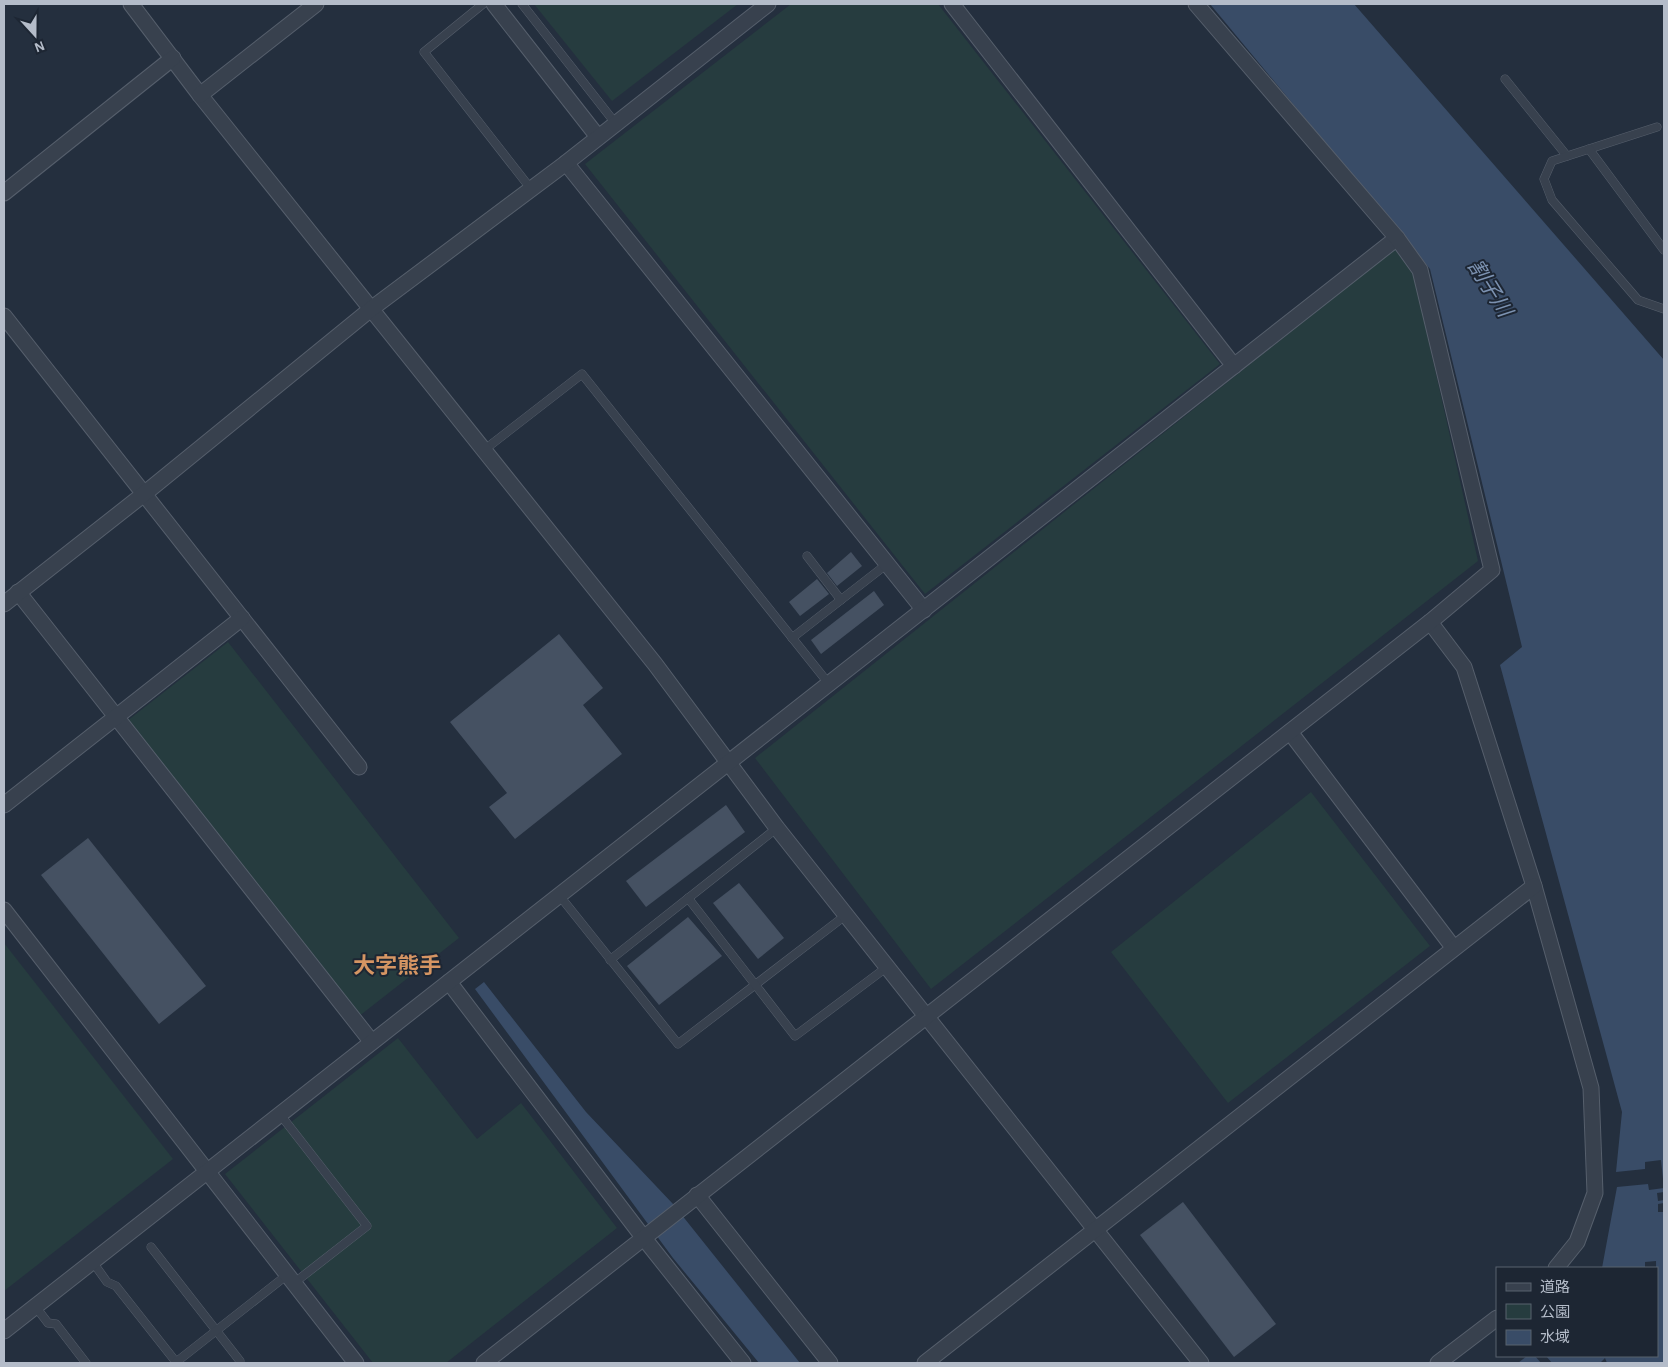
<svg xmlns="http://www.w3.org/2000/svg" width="1668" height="1367" viewBox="0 0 1668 1367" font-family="'Alegreya Sans','Noto Sans JP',sans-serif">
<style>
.green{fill:#263c3f}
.water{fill:#394c67}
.building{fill:#455162}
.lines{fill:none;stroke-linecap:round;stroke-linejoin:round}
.service-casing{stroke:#565f6c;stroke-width:9}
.minor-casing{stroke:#565f6c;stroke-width:17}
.service{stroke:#38414e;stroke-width:8}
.minor{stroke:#38414e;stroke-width:15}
.labels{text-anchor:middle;stroke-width:4;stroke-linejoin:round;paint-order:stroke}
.water-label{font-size:21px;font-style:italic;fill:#7c92b1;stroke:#1d2633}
.quarter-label{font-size:22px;font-weight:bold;fill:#d59563;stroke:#1d2633}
</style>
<rect width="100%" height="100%" fill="#242f3e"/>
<g class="green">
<path d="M534,4H738L612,101Z"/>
<path d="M791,4H938L1220,364L925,594L585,164Z"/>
<path d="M1395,249L1414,276L1478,561L931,989L755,758Z"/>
<path d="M228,642L459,938L358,1017L127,721Z"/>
<path d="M1311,792L1430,946L1228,1103L1111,952Z"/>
<path d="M4,943L173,1159L4,1291Z"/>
<path d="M398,1038L477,1139L521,1103L617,1228L446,1363H373L225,1174Z"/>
</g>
<g class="water">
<path d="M1210,4H1354L1664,360V1196V1192L1657,1193L1658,1201L1664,1200V1203L1658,1204V1212H1664V1363H1607L1605,1358L1600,1363H1552L1546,1356H1657L1656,1261L1645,1262V1268H1602L1617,1187L1648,1184L1649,1190L1664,1188L1661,1160L1645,1162V1169L1616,1172L1622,1112L1500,665L1522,647L1430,269Z"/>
<path d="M484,982L586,1112L673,1204L800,1363H759L673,1258L475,989Z"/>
<path d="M1527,1356H1535L1541,1363H1518Z"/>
</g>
<g class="building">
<path d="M851,552L862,566L837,586L827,573Z"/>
<path d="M817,579L829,594L800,616L789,602Z"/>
<path d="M874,591L884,605L821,654L811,640Z"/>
<path d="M559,634L603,688L583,705L622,754L515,839L489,807L507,793L450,722Z"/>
<path d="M726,805L745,832L646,907L626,881Z"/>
<path d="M88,838L206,986L159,1024L41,875Z"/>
<path d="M739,883L784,938L758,959L713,903Z"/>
<path d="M688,917L722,956L659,1005L627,966Z"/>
<path d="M1183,1202L1276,1324L1234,1357L1140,1235Z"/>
</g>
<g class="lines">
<g class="service-casing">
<g id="service">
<path d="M483,4L424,52L531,189"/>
<path d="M522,4L616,124"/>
<path d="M1505,79L1567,156"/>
<path d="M1657,127L1552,161L1544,179L1552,200L1638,300L1664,309"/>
<path d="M1589,149L1664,250"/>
<path d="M484,450L582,374L829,684"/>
<path d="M807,556L841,600"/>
<path d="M792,638L887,564"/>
<path d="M559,895L678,1044L846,915"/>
<path d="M688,898L795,1036L887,967"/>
<path d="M610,960L777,828"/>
<path d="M279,1113L367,1226L294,1283"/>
<path d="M151,1247L240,1361"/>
<path d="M92,1261L107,1282L116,1286L176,1362"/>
<path d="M35,1306L48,1323L56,1324L86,1363"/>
<path d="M175,1363L287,1275"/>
</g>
</g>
<g class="minor-casing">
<g id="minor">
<path d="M131,4L200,95L655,664L777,828L1201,1363"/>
<path d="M494,4L598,137"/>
<path d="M952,4L1234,366"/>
<path d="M200,95L316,4"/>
<path d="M566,163L924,610"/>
<path d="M4,193L173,58"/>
<path d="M4,316L359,767"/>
<path d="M18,592L371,1041"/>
<path d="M4,604L144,494L371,309L566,163L768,4"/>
<path d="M1430,622L1464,667L1534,886L1591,1088L1595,1193L1577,1242L1556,1268"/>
<path d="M1290,732L1453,947"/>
<path d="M4,805L242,618"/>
<path d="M4,910L356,1363"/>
<path d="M449,982L643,1237L743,1363"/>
<path d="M697,1195L830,1363"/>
<path d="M4,1331L1397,238"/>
<path d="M484,1363L1430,622L1492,570L1420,270L1397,238L1196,4"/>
<path d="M925,1363L1534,886"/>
<path d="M1438,1363L1497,1318"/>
</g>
</g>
<use href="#service" class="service"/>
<use href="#minor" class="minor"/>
</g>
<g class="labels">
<g class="water-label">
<text transform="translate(1490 288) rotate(58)" y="7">割子川</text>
</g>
<g class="quarter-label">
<text x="397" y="973">大字熊手</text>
</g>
</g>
<rect width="1668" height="1367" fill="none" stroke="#b4bcc9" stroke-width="10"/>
<rect x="1496" y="1267" width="162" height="90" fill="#1d2633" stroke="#59626f"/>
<rect x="1506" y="1283" width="25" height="8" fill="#38414e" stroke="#59626f"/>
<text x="1540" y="1292" font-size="15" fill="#b4bcc9">道路</text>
<rect x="1506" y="1304" width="25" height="15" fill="#263c3f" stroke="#59626f"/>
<text x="1540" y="1317" font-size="15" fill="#b4bcc9">公園</text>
<rect x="1506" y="1330" width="25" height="15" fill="#394c67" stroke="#59626f"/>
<text x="1540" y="1342" font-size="15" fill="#b4bcc9">水域</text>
<g transform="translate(35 35) rotate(159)" stroke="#1d2633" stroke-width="4" paint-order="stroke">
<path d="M0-4L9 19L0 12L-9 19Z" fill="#b4bcc9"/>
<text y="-8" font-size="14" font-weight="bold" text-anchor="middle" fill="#b4bcc9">N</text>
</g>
</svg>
